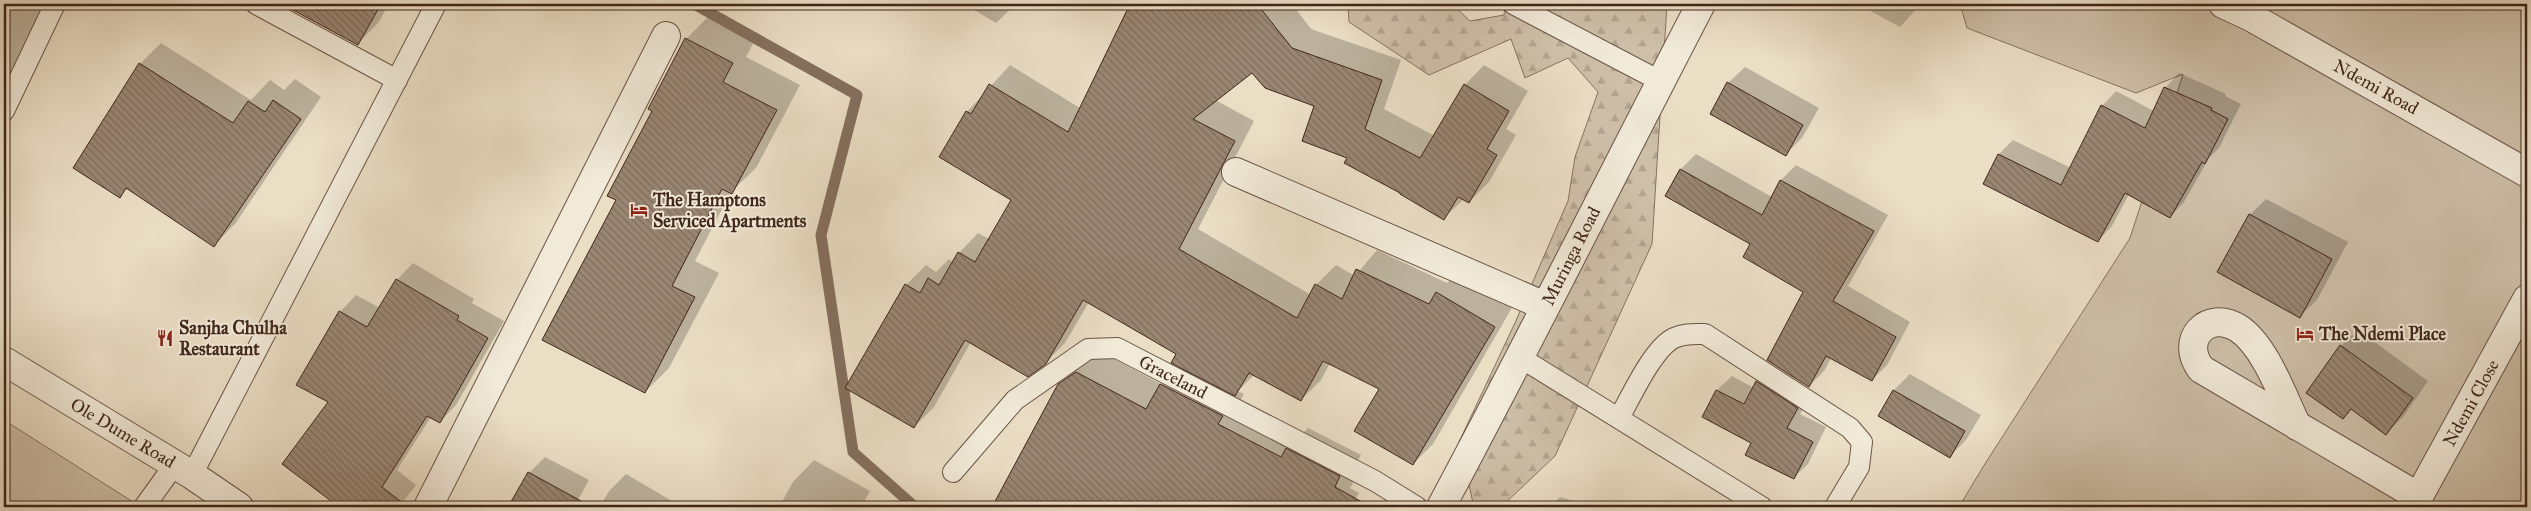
<svg xmlns="http://www.w3.org/2000/svg" width="2531" height="511" viewBox="0 0 2531 511" font-family="'IM FELL Great Primer',serif">
<style>
.forest{fill:url(#forest-firs);stroke:#877262}
.garden{fill:#cdbfa8;stroke:#877262}
.shadow{fill:#0003}
.lines{fill:none;stroke-linecap:round;stroke-linejoin:round}
.stream{stroke:#846f5e;stroke-width:11}
.building{fill:url(#building-back-hatch);stroke:#41261b}
.service-casing{stroke:#6b5446;stroke-width:22}
.minor-casing{stroke:#6b5446;stroke-width:30}
.tertiary-casing{stroke:#6b5446;stroke-width:30}
.service{stroke:#f1ead9;stroke-width:20}
.minor{stroke:#f1ead9;stroke-width:28}
.tertiary{stroke:#f1ead9;stroke-width:28}
.labels{text-anchor:middle;stroke-width:4;stroke-linejoin:round;paint-order:stroke}
.street-label{font-size:18px;fill:#41261b;stroke:#f1ead9}
.poi-label{font-size:18px;font-weight:bold;fill:#41261b;stroke:#f1ead9;text-anchor:start}
</style>
<defs>
<pattern id="forest-firs" width="22" height="20" patternUnits="userSpaceOnUse" patternTransform="scale(1.25)"><rect width="22" height="20" fill="#cdbfa8"/><path d="M5 1l3.5 6h-7zM16 11l3.5 6h-7z" fill="#b1a490"/></pattern>
<pattern id="building-back-hatch" width="6" height="6" patternUnits="userSpaceOnUse" patternTransform="scale(1.25)"><rect width="6" height="6" fill="#998673"/><path d="M-1 5l2 2M0 0l6 6M5-1l2 2" fill="none" stroke="#7e6d5e"/></pattern>
</defs>
<rect width="100%" height="100%" fill="#eadec5"/>
<filter id="stains"><feTurbulence type="fractalNoise" baseFrequency=".004" numOctaves="4"/><feColorMatrix values="0 0 0 0 .2 0 0 0 0 .09 0 0 0 0 .02 0 0 0 .5 -.17"/></filter>
<radialGradient id="worn" r=".72"><stop offset=".6" stop-color="#630" stop-opacity="0"/><stop offset="1" stop-color="#630" stop-opacity=".3"/></radialGradient>
<path class="forest" d="M1348,4H1452L1470,21L1504,15L1505,4H1667L1652,244L1555,456L1501,507H1474L1459,442L1514,325L1568,201L1575,157L1598,92L1568,58L1525,78L1511,39L1429,75L1349,22Z"/>
<g class="garden">
<path d="M1960,4H2527V507H1959L1983,467L2130,238L2183,74L2136,93L1967,28Z"/>
<path d="M4,420L141,507H4Z"/>
</g>
<g class="shadow">
<path d="M6,4H46L4,89V7Z"/>
<path d="M285,4H389L378,23L357,44Z"/>
<path d="M971,4H1016L996,23L969,7Z"/>
<path d="M1130,4H1292L1311,29L1401,60L1384,109L1435,136L1465,85L1484,65L1528,91L1506,129L1516,135L1489,182L1469,202L1464,199L1444,218L1349,157L1316,105L1253,71L1215,100L1254,121L1198,229L1311,295L1316,285L1336,265L1355,276L1377,250L1447,283L1457,273L1513,306L1433,444L1413,464L1381,388L1330,363L1321,380L1301,400L1254,375L1238,391L1244,394L1239,403L1301,435L1308,428L1361,455L1355,465L1361,468L1350,488L1359,493L1351,507H993L1059,385L1081,363L1099,351L1161,384L1180,366L1177,354L1089,302L1065,343L1045,363L971,342L934,407L914,427L906,285L926,265L936,272L949,259L953,262L959,253L978,233L989,239L1012,199L967,112L1010,65L1080,108Z"/>
<path d="M1858,4H1921L1900,27Z"/>
<path d="M711,14L756,38L746,57L800,85L756,168L731,192L695,261L719,273L669,368L645,392L618,199L653,111L650,109L686,39Z"/>
<path d="M161,43L251,100L270,80L284,90L295,79L321,97L235,224L214,245L128,188L120,196L140,64Z"/>
<path d="M1745,67L1819,108L1802,138L1786,154L1728,83Z"/>
<path d="M2179,73L2226,94L2225,96L2241,104L2219,148L2209,158L2184,202L2170,217L2129,194L2112,226L2098,241L1984,183L1999,154L2013,140L2071,168L2102,106L2116,91L2154,111L2165,88Z"/>
<path d="M1696,154L1772,197L1781,180L1796,165L1888,215L1848,286L1910,322L1887,365L1872,380L1831,358L1824,371L1809,386L1805,292L1752,244L1681,169Z"/>
<path d="M2266,199L2348,242L2317,300L2300,316L2250,215Z"/>
<path d="M413,263L474,299L472,303L504,321L456,405L440,422L431,417L397,470L416,485L399,507H341L283,464L330,402L340,312L356,295L380,308L397,280Z"/>
<path d="M2358,330L2428,381L2403,417L2386,433L2352,408L2343,418L2341,346Z"/>
<path d="M1771,368L1811,394L1800,414L1826,427L1808,464L1793,478L1753,442L1704,416L1717,390L1732,376L1754,388Z"/>
<path d="M1910,374L1981,415L1966,440L1950,456L1879,416L1894,390Z"/>
<path d="M545,457L589,480L574,507H510L529,473Z"/>
<path d="M814,460L870,491L863,504L869,507H779L793,482Z"/>
<path d="M626,474L682,507H599L610,490Z"/>
<path d="M1560,497L1593,507H1550Z"/>
</g>
<g class="lines">
<path class="stream" d="M694,4L857,95L821,235L853,452L915,507"/>
</g>
<g class="building">
<path d="M282,4H381L358,45Z"/>
<path d="M1130,4H1257L1292,48L1382,80L1365,129L1420,158L1464,84L1509,111L1487,149L1497,155L1469,203L1458,197L1444,220L1400,194V193L1344,163L1347,158L1302,141L1314,106L1265,88L1252,73L1193,119L1235,141L1179,249L1297,318L1315,284L1342,299L1356,269L1429,304L1436,292L1495,327L1413,465L1354,431L1379,389L1323,361L1301,401L1249,373L1235,396L1171,363L1176,354L1083,300L1046,364L1028,377L965,340L914,428L845,388L905,284L920,293L928,278L939,285L958,252L975,262L1011,200L939,157L966,111L971,114L989,84L1068,132Z"/>
<path d="M685,38L733,63L723,82L777,110L732,194L722,189L672,286L695,297L645,393L542,340L616,200L607,196L652,111L648,109Z"/>
<path d="M139,63L233,123L248,101L265,112L273,100L301,119L214,247L126,188L120,198L73,168Z"/>
<path d="M1727,82L1803,125L1786,156L1710,114Z"/>
<path d="M2164,87L2212,108L2211,110L2228,119L2205,164L2202,162L2170,218L2125,193L2098,242L1983,184L1998,154L2061,185L2101,105L2145,128Z"/>
<path d="M1680,169L1762,215L1780,180L1874,231L1833,301L1896,337L1872,381L1826,356L1809,387L1767,360L1803,292L1743,257L1750,244L1665,196Z"/>
<path d="M2249,214L2332,259L2300,318L2217,272Z"/>
<path d="M396,279L459,316L457,320L488,338L440,423L427,416L382,487L408,507H339L282,464L328,402L296,385L339,311L367,327Z"/>
<path d="M2340,345L2413,398L2386,435L2351,409L2343,419L2306,393Z"/>
<path d="M1076,372L1146,409L1160,384L1223,416L1218,424L1281,457L1286,448L1340,476L1335,487L1371,507H992L1058,384Z"/>
<path d="M1756,381L1798,408L1787,428L1813,442L1794,479L1745,455L1751,443L1702,417L1716,390L1744,404Z"/>
<path d="M1893,390L1965,431L1950,458L1878,416Z"/>
<path d="M528,472L592,507H508Z"/>
</g>
<g class="lines">
<g class="service-casing">
<g id="service">
<path d="M256,4L397,80"/>
<path d="M1513,4L1660,81"/>
<path d="M4,111L55,4"/>
<path d="M1521,358L1762,507"/>
<path d="M1619,418C1631,397 1653,348 1674,338C1684,333 1694,334 1705,334L1850,428L1862,442L1859,467L1835,507"/>
<path d="M953,472L1015,400L1088,349L1117,348L1375,481L1417,507"/>
<path d="M192,475L436,4"/>
<path d="M144,507L175,464"/>
</g>
</g>
<g class="minor-casing">
<g id="minor">
<path d="M2223,4L2251,17L2527,173"/>
<path d="M1236,172L1545,306"/>
<path d="M2297,426C2283,397 2265,345 2238,328C2207,309 2179,340 2201,369L2419,497"/>
<path d="M428,507L666,36"/>
<path d="M1441,507C1530,341 1614,171 1701,4"/>
<path d="M2413,507L2527,299"/>
</g>
</g>
<g class="tertiary-casing">
<path id="tertiary" d="M4,361L192,475L239,507"/>
</g>
<use href="#service" class="service"/>
<use href="#minor" class="minor"/>
<use href="#tertiary" class="tertiary"/>
</g>
<defs>
<g id="hotel-bare" transform="scale(1.35)"><path d="M-6-4.5h1.5V1H6V5H4.5V3h-9V5H-6ZM-4 0a1.8 1.8 0 1 1 3.6 0ZM.5 0V-2.5h3Q6-2.5 6 0Z" fill="#8f2418" stroke="#f1ead9" stroke-width="2.5" paint-order="stroke"/></g>
<g id="restaurant-bare" transform="scale(1.35)"><path d="M-5-6h1v4h1v-4h1v4h1v-4h1v5L-1.5 .5V6h-2V.5L-5-1ZM5-6V6H3V1.5H1.5Q1.5-4 5-6Z" fill="#8f2418" stroke="#f1ead9" stroke-width="2.5" paint-order="stroke"/></g>
</defs>
<g fill-rule="evenodd">
<use href="#hotel-bare" x="639" y="210"/>
<use href="#hotel-bare" x="2305" y="334"/>
<use href="#restaurant-bare" x="165" y="338"/>
</g>
<g class="labels">
<g class="street-label">
<text transform="translate(2376 87) rotate(29)" y="6">Ndemi Road</text>
<text transform="translate(1571 256) rotate(-63)" y="6">Muringa Road</text>
<text transform="translate(1173 377) rotate(27)" y="6">Graceland</text>
<text transform="translate(2471 403) rotate(-61)" y="6">Ndemi Close</text>
<text transform="translate(123 433) rotate(31)" y="6">Ole Dume Road</text>
</g>
<g class="poi-label">
<text x="653" y="206">The Hamptons<tspan x="653" dy="21">Serviced Apartments</tspan></text>
<text x="179" y="334">Sanjha Chulha<tspan x="179" dy="21">Restaurant</tspan></text>
<text x="2319" y="340">The Ndemi Place</text>
</g>
</g>
<rect width="2531" height="511" fill="none" stroke="#eadec5" stroke-width="20"/>
<rect x="5" y="5" width="2521" height="501" fill="none" stroke="#41261b" stroke-width="2.5"/>
<rect x="10" y="10" width="2511" height="491" fill="none" stroke="#41261b"/>
<rect width="100%" height="100%" filter="url(#stains)"/>
<rect width="100%" height="100%" fill="url(#worn)"/>
</svg>
